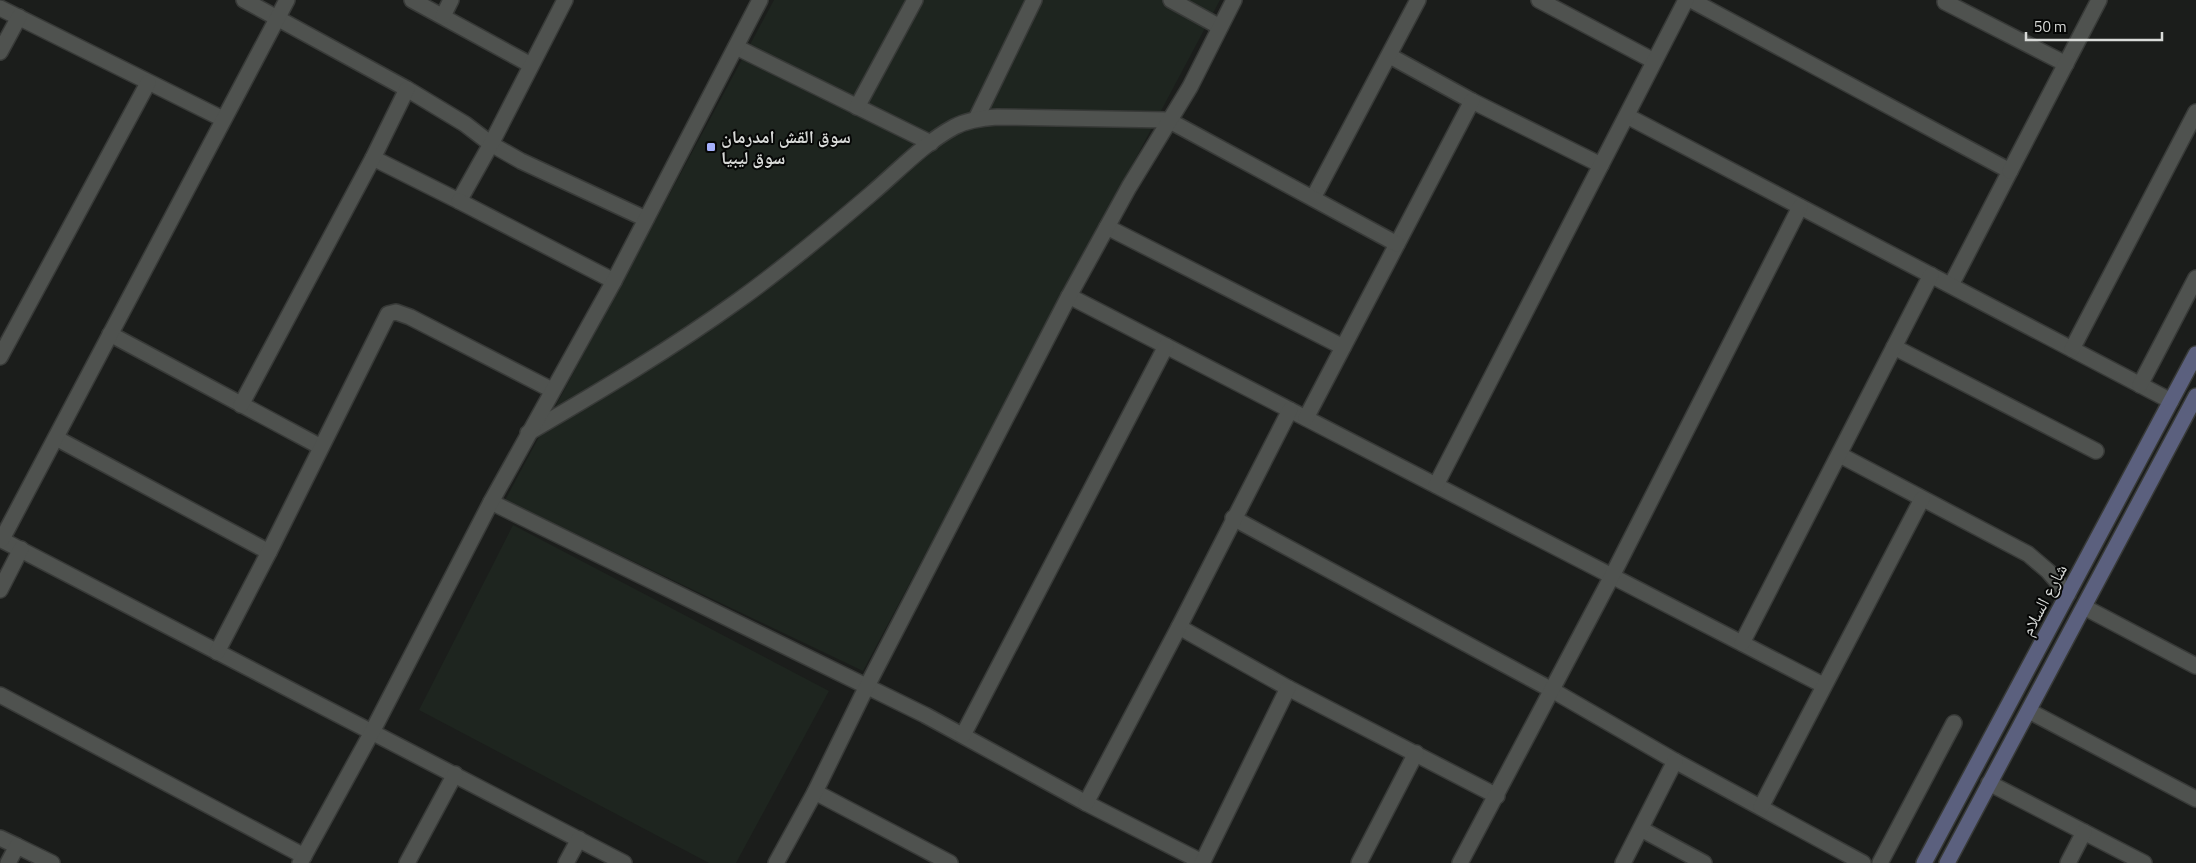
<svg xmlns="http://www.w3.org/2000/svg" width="2196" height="863" viewBox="0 0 2196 863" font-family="'Titillium Web','Noto Naskh Arabic',sans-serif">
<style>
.built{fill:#1e251f}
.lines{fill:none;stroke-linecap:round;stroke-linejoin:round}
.street-casing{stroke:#383a38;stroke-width:18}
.secondary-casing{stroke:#383a38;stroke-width:18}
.street{stroke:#4f524f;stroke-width:15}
.secondary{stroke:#5b607e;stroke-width:15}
.poi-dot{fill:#a5b1fc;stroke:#060706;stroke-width:2}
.labels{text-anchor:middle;stroke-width:4;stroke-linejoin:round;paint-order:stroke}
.poi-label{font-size:18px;font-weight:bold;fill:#d8dad8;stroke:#060706;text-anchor:start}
.street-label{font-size:18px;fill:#d8dad8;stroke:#060706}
</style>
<rect width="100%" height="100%" fill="#1b1d1b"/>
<g class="built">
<path d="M774,0H1220L863,671L505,500Z"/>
<path d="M513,525L829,691L736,863H709L419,710Z"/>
</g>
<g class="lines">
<g class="street-casing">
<g id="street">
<path d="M244,0L407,89L465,124L491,144L521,161L646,219"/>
<path d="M412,0L531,65"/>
<path d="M1171,0L1220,27"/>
<path d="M1539,0L1654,61"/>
<path d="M1691,0L2010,171L1951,285"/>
<path d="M1947,0L1945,2L2066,64"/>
<path d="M0,8L223,119"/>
<path d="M443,16L451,0"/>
<path d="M736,47L931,143"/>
<path d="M0,52L19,17"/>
<path d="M1390,56L1472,101L1601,165"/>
<path d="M857,107L915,0"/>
<path d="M1627,116L2171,401"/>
<path d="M976,119L1034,0"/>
<path d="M373,158L459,201L491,144L565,0"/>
<path d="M2010,171L2099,0"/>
<path d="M1313,198L1418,0"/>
<path d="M459,201L614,281"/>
<path d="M1107,227L1343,347"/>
<path d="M1069,296L1823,685"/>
<path d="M110,334L321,447"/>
<path d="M1894,347L2096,451"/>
<path d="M2072,349L2196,112"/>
<path d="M0,357L148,83"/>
<path d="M2140,385L2196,278"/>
<path d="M241,405L373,158L407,89"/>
<path d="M1306,418L1472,101"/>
<path d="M528,433C600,391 671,349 739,300C785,267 829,230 871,194C898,171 923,144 954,127C967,120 982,118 997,117L1168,120L1397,244"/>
<path d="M56,438L269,552"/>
<path d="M1840,455L2028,554L2048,571L2068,594"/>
<path d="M1436,485L1686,0"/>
<path d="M491,502L925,715L1086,803L1202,862"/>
<path d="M1233,518L1552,690L1675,761L1863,863"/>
<path d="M0,539L624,863"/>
<path d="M2,539L287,0"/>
<path d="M0,590L21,549"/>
<path d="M2084,607L2196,666"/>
<path d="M1179,627L1288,688L1497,796"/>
<path d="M1742,643L1931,275"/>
<path d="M217,652L269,552L388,314L396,312L410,317L552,390"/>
<path d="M0,695L304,856"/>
<path d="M2029,711L2196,799"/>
<path d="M963,735L1166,346"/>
<path d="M1989,783L2144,863"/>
<path d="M815,792L950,863"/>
<path d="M1086,803L1179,627L1290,410"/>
<path d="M1761,807L1922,499"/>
<path d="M1641,829L1704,863"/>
<path d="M0,838L17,846"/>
<path d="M8,863L17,846L52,863"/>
<path d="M300,863L372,732L491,502L614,281L760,0"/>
<path d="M407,863L455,774"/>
<path d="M566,863L579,839"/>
<path d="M776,863L815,792L866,688L1069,296L1129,187L1190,87L1234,0"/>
<path d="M1202,863L1288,688"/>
<path d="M1359,863L1416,753"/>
<path d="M1460,863L1612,576L1800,207"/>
<path d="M1623,863L1675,761"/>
<path d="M1880,863L1954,723"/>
<path d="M2068,863L2084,832"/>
</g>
</g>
<g class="secondary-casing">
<g id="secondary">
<path d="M1924,863L2196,354"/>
<path d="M1947,863L2196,396"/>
</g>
</g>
<use href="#street" class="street"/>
<use href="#secondary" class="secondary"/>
</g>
<rect class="poi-dot" x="706" y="142" width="10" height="10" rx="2.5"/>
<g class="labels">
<g class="poi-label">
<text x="721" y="143">سوق القش امدرمان<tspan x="721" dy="21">سوق ليبيا</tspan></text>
</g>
<g class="street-label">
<text transform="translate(2044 600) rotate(-62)" y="6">شارع السلام</text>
</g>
</g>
<path d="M2026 32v8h136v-8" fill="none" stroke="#d8dad8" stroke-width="2.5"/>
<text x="2034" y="32" font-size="15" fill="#d8dad8" stroke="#060706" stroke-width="4" paint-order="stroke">50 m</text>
</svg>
